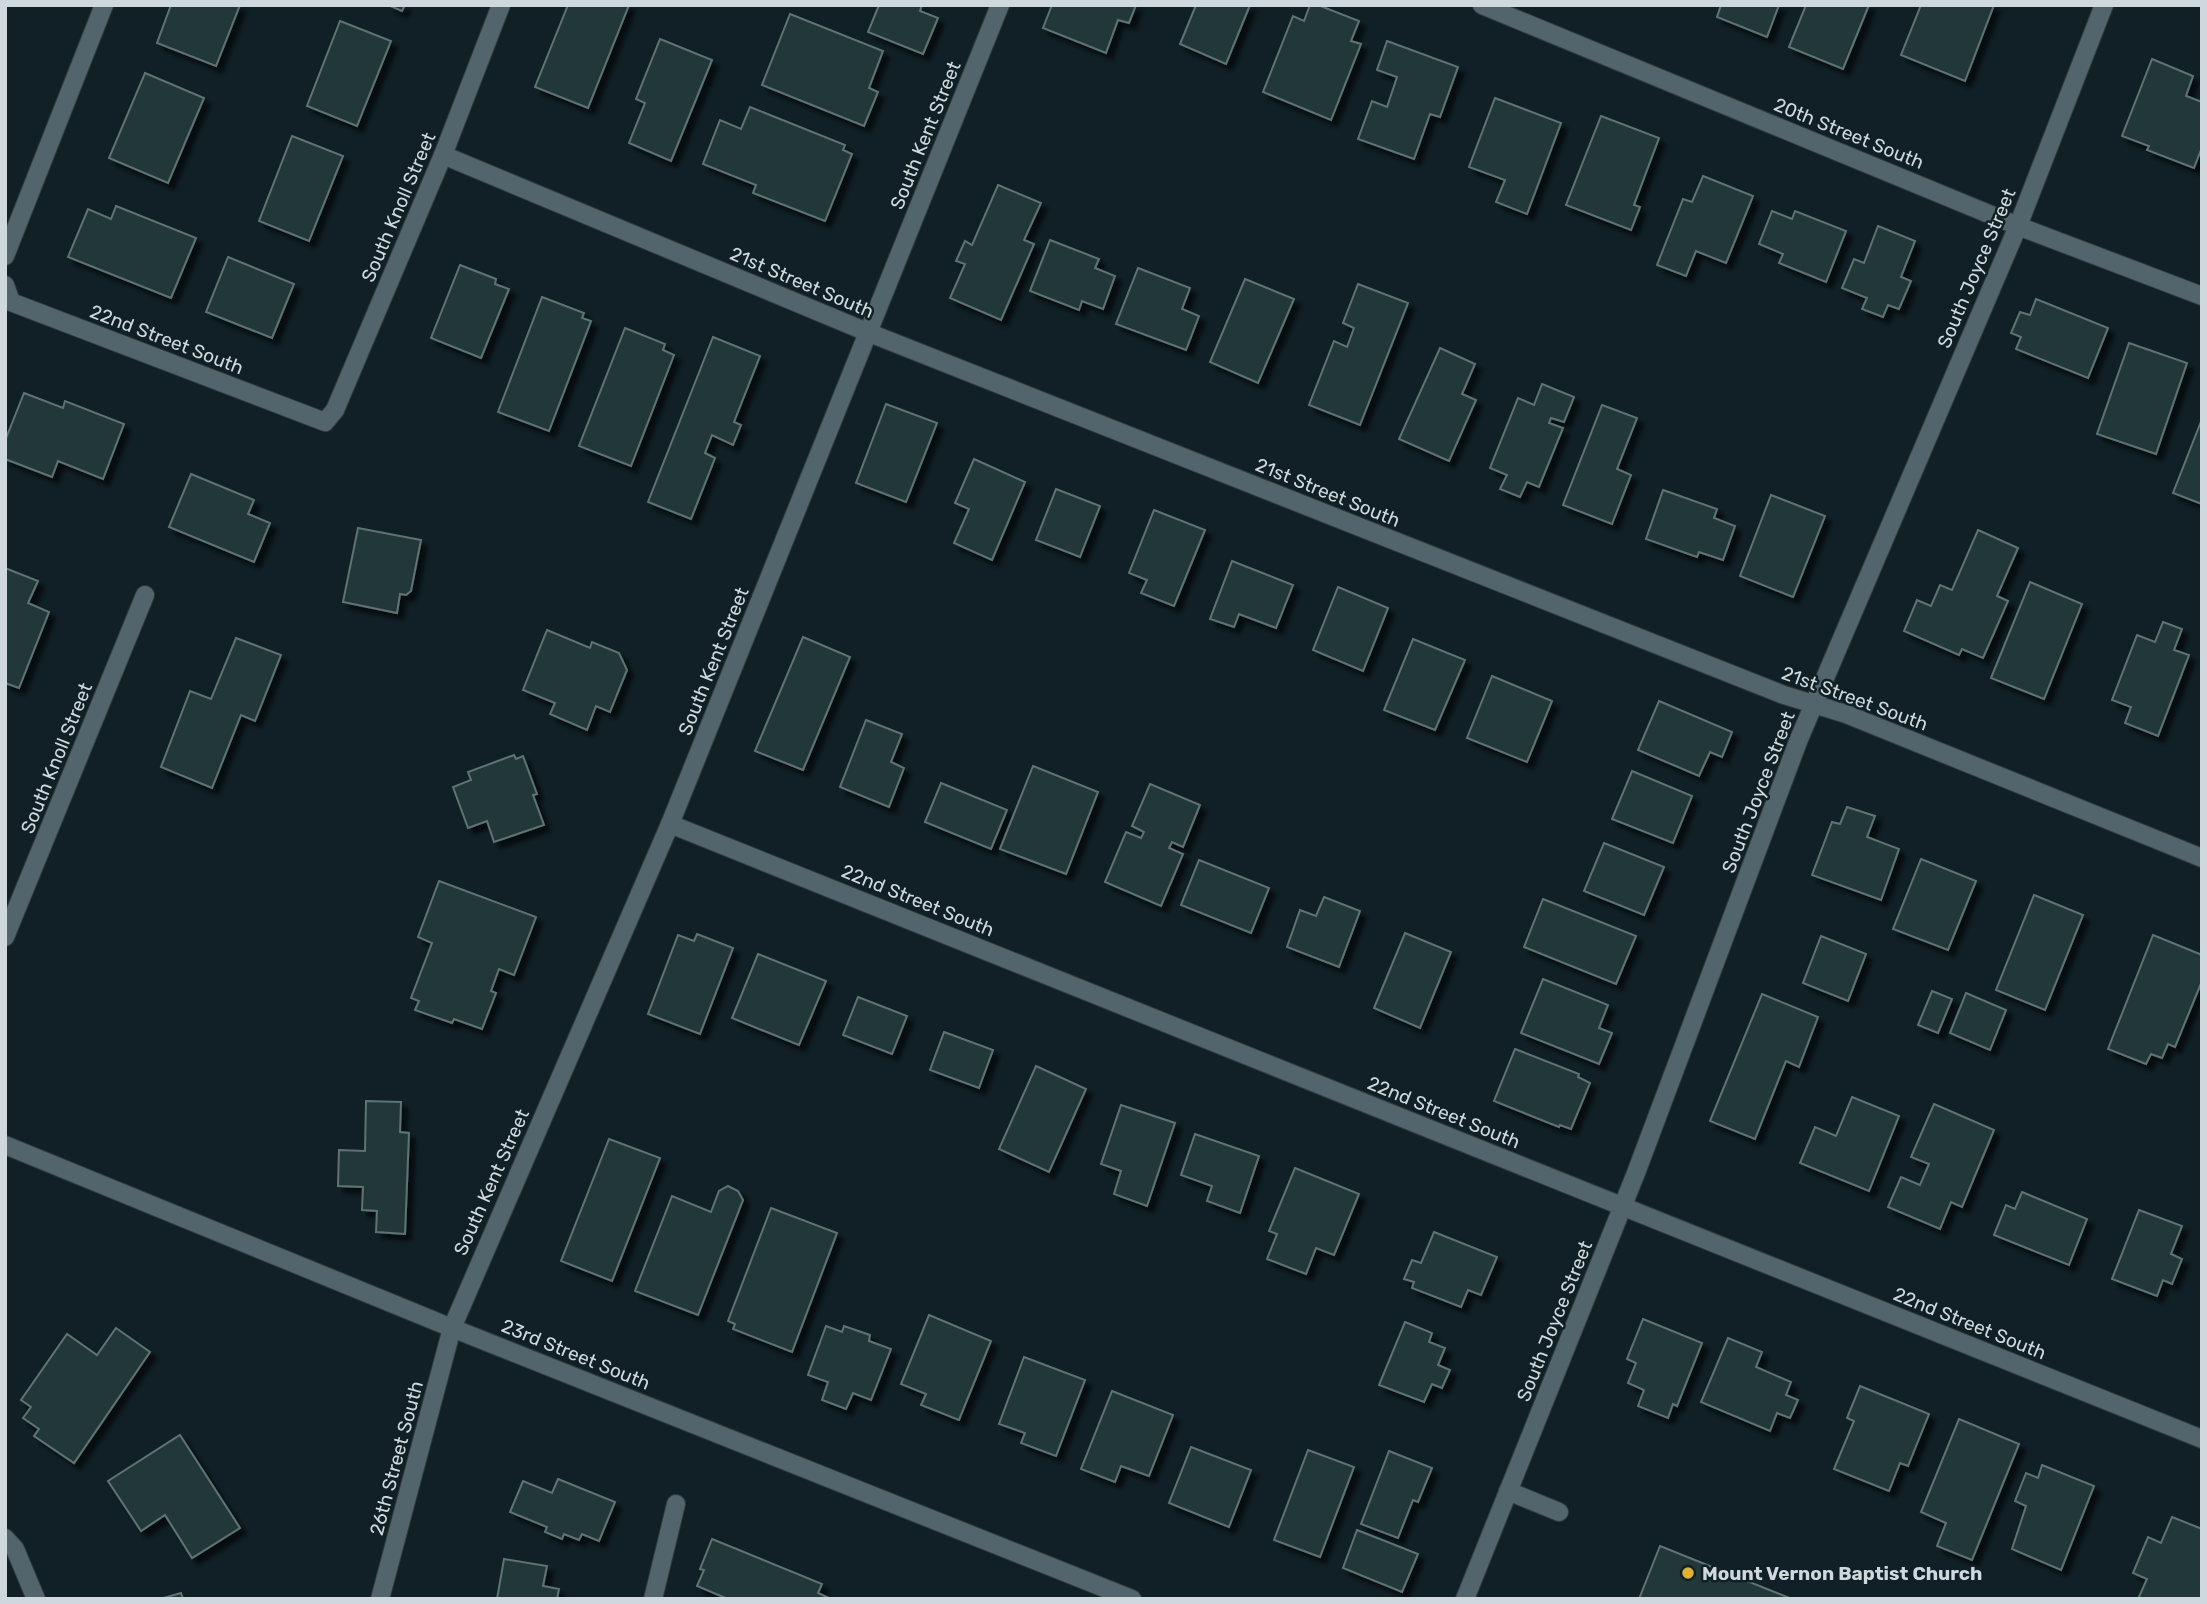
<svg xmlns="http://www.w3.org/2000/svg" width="2207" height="1604" viewBox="0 0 2207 1604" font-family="Rubik,sans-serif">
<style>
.building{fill:#233737;stroke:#5e7373;stroke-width:2;filter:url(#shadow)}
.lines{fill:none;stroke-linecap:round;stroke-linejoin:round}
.lane-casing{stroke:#323b40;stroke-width:20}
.street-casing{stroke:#323b40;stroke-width:20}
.secondary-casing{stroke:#323b40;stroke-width:20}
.lane{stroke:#52646c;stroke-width:18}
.street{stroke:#52646c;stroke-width:18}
.secondary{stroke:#52646c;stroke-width:18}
.poi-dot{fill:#deb133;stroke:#102026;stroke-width:2.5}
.labels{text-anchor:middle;stroke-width:5;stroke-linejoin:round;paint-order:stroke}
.street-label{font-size:19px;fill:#cfd9dd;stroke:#102026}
.poi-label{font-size:19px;font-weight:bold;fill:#cfd9dd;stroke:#102026;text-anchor:start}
</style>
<defs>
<filter id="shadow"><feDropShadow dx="6" dy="6" stdDeviation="2" flood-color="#0009"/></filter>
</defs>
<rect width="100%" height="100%" fill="#102026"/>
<g class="building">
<path d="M171,5H240L216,66L157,43Z"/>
<path d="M388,5H405L402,11Z"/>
<path d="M568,5H629L588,108L535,87Z"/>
<path d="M879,5H922L920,11L938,18L923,54L868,32Z"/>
<path d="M1052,5H1136L1129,23L1118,20L1106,53L1043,28Z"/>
<path d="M1196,5H1250L1226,64L1180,44Z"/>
<path d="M1310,5H1318L1359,21L1351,41L1361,44L1331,120L1263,92L1293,16L1304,21Z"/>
<path d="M1721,5H1779L1767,37L1717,17Z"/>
<path d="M1806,5H1869L1843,69L1789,47Z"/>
<path d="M1921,5H1994L1965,81L1901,55Z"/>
<path d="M790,14L883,51L869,88L878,92L864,126L762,85Z"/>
<path d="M340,21L391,41L357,126L307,106Z"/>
<path d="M660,39L712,60L671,161L629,143L645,103L636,99Z"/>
<path d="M1387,41L1458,67L1440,117L1430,114L1414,159L1358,139L1372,101L1387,107L1397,77L1377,70Z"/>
<path d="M2152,59L2193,76L2186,96L2202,102V147L2194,168L2147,150L2149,146L2122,136Z"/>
<path d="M145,73L204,98L168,183L109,158Z"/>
<path d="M1495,98L1561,123L1527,214L1496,202L1505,180L1469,167Z"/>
<path d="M750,107L845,145L843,150L852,154L825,221L753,193L756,185L703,164L720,120L741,129Z"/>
<path d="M1601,116L1659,138L1634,205L1640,207L1631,230L1566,205Z"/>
<path d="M292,136L343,156L309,241L259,221Z"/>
<path d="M1703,176L1753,196L1726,263L1696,251L1686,276L1657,265L1683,199L1692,202Z"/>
<path d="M998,185L1041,203L1024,240L1034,244L1001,320L950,298L965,264L956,261L965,241L972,245Z"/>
<path d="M116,206L196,238L171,298L68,257L88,209L111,219Z"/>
<path d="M1772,211L1792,219L1795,211L1846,231L1826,282L1779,263L1783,254L1759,244Z"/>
<path d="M1878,226L1915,241L1901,277L1911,281L1899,309L1888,305L1883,317L1862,309L1867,298L1842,288L1854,259L1864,263Z"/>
<path d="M1050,240L1099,259L1095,268L1115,276L1103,309L1082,301L1079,310L1030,291Z"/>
<path d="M228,257L294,284L272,338L206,312Z"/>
<path d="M460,265L496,279L495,284L509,289L481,358L431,338Z"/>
<path d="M1138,268L1190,288L1182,309L1199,316L1186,350L1116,324Z"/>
<path d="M1245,279L1294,299L1258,383L1210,362Z"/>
<path d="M1358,284L1408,303L1360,425L1309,405L1334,341L1347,347L1354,328L1343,323Z"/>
<path d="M542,297L584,313L582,318L591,321L549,431L498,412Z"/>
<path d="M2036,299L2108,328L2088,378L2016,349L2021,337L2011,333L2020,312L2030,315Z"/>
<path d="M625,328L665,344L663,350L674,355L631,466L579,446Z"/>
<path d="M713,337L760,356L734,422L741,425L733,445L712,435L705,453L715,458L691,519L648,502Z"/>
<path d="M2129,343L2187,363L2156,454L2097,434Z"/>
<path d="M1440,348L1475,364L1462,394L1476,400L1449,461L1399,439Z"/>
<path d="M1542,384L1574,397L1564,422L1551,418L1549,423L1563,428L1539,487L1527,482L1520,497L1500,489L1507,475L1490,468L1518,398L1534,405Z"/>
<path d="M24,393L63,408L65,401L124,424L103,479L58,461L52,477L5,459V441Z"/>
<path d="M886,404L937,423L906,502L856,483Z"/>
<path d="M1602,405L1637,418L1617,469L1631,475L1612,524L1563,505Z"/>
<path d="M2202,419V504L2173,493Z"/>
<path d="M974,459L1025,482L992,560L954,543L969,509L955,503Z"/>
<path d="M191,474L254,500L248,514L270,523L254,562L169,527Z"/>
<path d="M1056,489L1100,506L1080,557L1036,540Z"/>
<path d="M1663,490L1717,509L1714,518L1735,526L1723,560L1699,552L1697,557L1646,539Z"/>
<path d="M1771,495L1825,516L1793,597L1740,576Z"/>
<path d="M1154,510L1205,530L1174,606L1141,593L1147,580L1129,573Z"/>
<path d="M358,528L421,540L411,591L406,595L400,594L397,613L343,602Z"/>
<path d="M1978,530L2018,548L1997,596L2008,601L1983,658L1962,649L1959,655L1904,631L1917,600L1931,606L1940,585L1952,590Z"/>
<path d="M1232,561L1293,585L1276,628L1239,614L1234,627L1210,619Z"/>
<path d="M5,568L38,581L28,603L49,612L19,688L5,683Z"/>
<path d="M2030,582L2082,604L2044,699L1991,678Z"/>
<path d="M1338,587L1388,608L1363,671L1313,650Z"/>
<path d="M2163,622L2182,629L2174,650L2189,655L2158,736L2125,723L2131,707L2112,700L2137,635L2155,642Z"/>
<path d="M547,630L590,648L592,642L619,653L627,670L610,712L596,706L587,730L550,714L555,703L523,690Z"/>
<path d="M803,637L850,657L803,770L755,751Z"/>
<path d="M236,638L281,655L255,721L241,715L212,788L161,767L190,691L211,699Z"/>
<path d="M1413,639L1465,660L1435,730L1384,710Z"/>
<path d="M1492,676L1552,701L1527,762L1467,738Z"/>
<path d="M1659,701L1732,732L1722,757L1710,752L1699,776L1638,750Z"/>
<path d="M866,720L902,734L891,762L904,768L889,807L840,787Z"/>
<path d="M514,755L516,759L523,756L537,794L533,795L544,825L494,842L487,821L468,828L453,787L471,780L468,772Z"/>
<path d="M1033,766L1098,792L1066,874L1000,849Z"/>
<path d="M1632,771L1692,796L1673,843L1612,819Z"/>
<path d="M941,783L1007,810L991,849L925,822Z"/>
<path d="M1150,784L1200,805L1183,847L1172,842L1169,848L1183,854L1161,906L1105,882L1126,832L1141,838L1144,832L1132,826Z"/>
<path d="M1847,807L1875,816L1867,837L1899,849L1881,900L1812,875L1832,822L1840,824Z"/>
<path d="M1604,843L1664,867L1644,915L1584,891Z"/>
<path d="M1921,859L1976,881L1948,950L1893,929Z"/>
<path d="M1199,860L1269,888L1251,933L1181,905Z"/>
<path d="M439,881L536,917L514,975L499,969L491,991L496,993L482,1029L454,1019L452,1023L415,1010L419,1001L411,998L432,943L418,937Z"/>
<path d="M2034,895L2083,915L2045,1010L1996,990Z"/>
<path d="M1324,897L1360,911L1339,967L1287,947L1300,910L1316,916Z"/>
<path d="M1543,899L1636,936L1616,984L1524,947Z"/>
<path d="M1405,933L1451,952L1420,1028L1374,1008Z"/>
<path d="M697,934L733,948L700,1034L648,1014L678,935L694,941Z"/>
<path d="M2153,935L2202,955V981L2175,1047L2168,1044L2162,1058L2151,1054L2146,1064L2108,1049Z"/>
<path d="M1821,936L1866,954L1848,1001L1803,983Z"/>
<path d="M758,954L826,981L799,1045L732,1018Z"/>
<path d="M1543,979L1608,1005L1599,1028L1612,1033L1599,1064L1521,1033Z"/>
<path d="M1932,991L1952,999L1938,1033L1918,1025Z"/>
<path d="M1966,993L2006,1010L1990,1050L1950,1033Z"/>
<path d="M1762,994L1818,1017L1799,1067L1786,1061L1755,1139L1710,1121Z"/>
<path d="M858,997L907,1016L892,1054L843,1035Z"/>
<path d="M944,1032L993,1050L979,1088L930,1070Z"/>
<path d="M1515,1049L1579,1074L1578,1077L1590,1083L1571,1129L1560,1125L1559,1127L1494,1101Z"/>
<path d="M1036,1066L1086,1089L1049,1172L999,1149Z"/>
<path d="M1852,1097L1899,1116L1869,1191L1800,1163L1815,1127L1836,1136Z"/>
<path d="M366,1101L401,1102L400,1132L409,1133L405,1234L376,1232L377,1211L362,1210L363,1187L338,1186L339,1150L365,1151Z"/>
<path d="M1934,1104L1994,1130L1962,1207L1951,1202L1940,1229L1888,1207L1901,1177L1920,1185L1929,1164L1911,1157Z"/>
<path d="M1121,1105L1175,1123L1147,1206L1114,1194L1121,1171L1101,1164Z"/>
<path d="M1195,1134L1259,1156L1240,1213L1207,1201L1212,1186L1181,1175Z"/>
<path d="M609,1139L660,1158L612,1281L561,1261Z"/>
<path d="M1295,1168L1359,1194L1334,1255L1316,1248L1306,1274L1267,1259L1277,1234L1269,1231Z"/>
<path d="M728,1186L738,1191L743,1200L698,1315L635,1291L672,1196L711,1212L719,1191Z"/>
<path d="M2022,1192L2087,1219L2069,1265L1994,1235L2006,1205L2015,1209Z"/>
<path d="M771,1208L837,1233L792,1352L733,1329L735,1324L728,1321Z"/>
<path d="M2139,1210L2182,1226L2171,1254L2182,1259L2172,1284L2163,1280L2157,1296L2112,1279Z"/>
<path d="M1434,1232L1497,1257L1481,1295L1468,1290L1461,1307L1412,1288L1414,1282L1404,1279L1412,1260L1421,1263Z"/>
<path d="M929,1315L991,1341L959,1420L921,1405L926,1394L901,1384Z"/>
<path d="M1643,1319L1702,1343L1677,1406L1673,1404L1668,1418L1638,1406L1644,1390L1628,1383L1636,1363L1627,1359Z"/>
<path d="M1405,1322L1432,1333L1429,1342L1445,1348L1438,1365L1450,1370L1442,1388L1432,1384L1424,1402L1379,1385Z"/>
<path d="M826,1326L842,1332L844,1326L870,1335L869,1341L891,1349L871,1400L853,1393L846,1409L822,1400L828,1382L808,1375Z"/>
<path d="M116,1328L150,1352L74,1463L34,1436L39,1429L23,1418L31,1407L21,1400L67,1334L97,1355Z"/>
<path d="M1728,1338L1762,1352L1756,1367L1791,1382L1786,1395L1798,1400L1790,1418L1777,1413L1770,1431L1701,1402Z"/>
<path d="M1024,1357L1085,1380L1056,1456L1021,1443L1025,1433L999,1424Z"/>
<path d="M1860,1386L1929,1414L1908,1466L1900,1463L1889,1491L1834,1469L1854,1421L1847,1418Z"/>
<path d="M1112,1391L1173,1415L1149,1476L1121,1466L1115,1482L1081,1469Z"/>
<path d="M1959,1419L2019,1444L1972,1560L1937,1546L1946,1523L1921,1512Z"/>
<path d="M180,1435L240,1528L192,1558L165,1515L141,1531L108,1481Z"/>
<path d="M1191,1447L1251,1470L1229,1527L1169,1503Z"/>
<path d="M1308,1450L1354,1467L1320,1557L1274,1540Z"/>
<path d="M1389,1451L1432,1468L1418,1502L1413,1500L1398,1538L1361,1524Z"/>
<path d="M2042,1465L2094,1486L2061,1570L2012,1549L2026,1506L2015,1501L2026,1473L2038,1478Z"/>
<path d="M558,1479L615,1502L599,1541L582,1534L579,1540L564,1534L562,1539L545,1532L547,1527L510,1512L523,1481L552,1493Z"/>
<path d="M2172,1517L2202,1529V1599H2138L2147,1579L2133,1573L2148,1537L2161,1543Z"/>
<path d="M1357,1530L1418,1554L1402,1592L1343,1568Z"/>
<path d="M712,1539L822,1584L818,1593L831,1599H728L697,1586L704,1570L700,1569Z"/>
<path d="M1660,1546L1792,1599H1639Z"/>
<path d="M504,1559L547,1566L543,1586L559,1589L557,1599H497Z"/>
<path d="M181,1593L183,1599H160Z"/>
</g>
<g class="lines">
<g class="lane-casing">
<g id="lane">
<path d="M1508,1491L1559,1512"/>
<path d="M653,1599L676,1504"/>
</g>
</g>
<g class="street-casing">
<g id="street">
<path d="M1482,5L2018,226L2202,296"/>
<path d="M443,155L867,332L1784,695L1846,714L2202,858"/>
<path d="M5,256L104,5"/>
<path d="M5,285L11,302L325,422L335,410L443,155L501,5"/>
<path d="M670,824L2202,1439"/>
<path d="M5,937L145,595"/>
<path d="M5,1538L15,1549L36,1599"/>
<path d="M380,1599L452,1328L670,824L1000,5"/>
</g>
</g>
<g class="secondary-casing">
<g id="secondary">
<path d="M5,1145L452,1328L1132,1599"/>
<path d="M1465,1599L1636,1173L1799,739L2018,226L2104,5"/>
</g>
</g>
<use href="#lane" class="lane"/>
<use href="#street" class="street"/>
<use href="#secondary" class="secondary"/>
</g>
<circle class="poi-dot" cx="1688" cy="1573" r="7"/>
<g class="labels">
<g class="street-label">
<text transform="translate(1849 133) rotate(22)" y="7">20th Street South</text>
<text transform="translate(925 135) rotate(-68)" y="7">South Kent Street</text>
<text transform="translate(398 207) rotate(-67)" y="7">South Knoll Street</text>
<text transform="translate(1976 268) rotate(-67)" y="7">South Joyce Street</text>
<text transform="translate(802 282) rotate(23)" y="7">21st Street South</text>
<text transform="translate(167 339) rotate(21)" y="7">22nd Street South</text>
<text transform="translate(1328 492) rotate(22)" y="7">21st Street South</text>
<text transform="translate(713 661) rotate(-68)" y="7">South Kent Street</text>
<text transform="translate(1855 698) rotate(20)" y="7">21st Street South</text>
<text transform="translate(56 758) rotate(-68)" y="7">South Knoll Street</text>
<text transform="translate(1758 792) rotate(-69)" y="7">South Joyce Street</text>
<text transform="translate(918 900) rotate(22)" y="7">22nd Street South</text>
<text transform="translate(1444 1112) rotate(22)" y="7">22nd Street South</text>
<text transform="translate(491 1182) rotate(-66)" y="7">South Kent Street</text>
<text transform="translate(1554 1321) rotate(-68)" y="7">South Joyce Street</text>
<text transform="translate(1970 1323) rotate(22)" y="7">22nd Street South</text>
<text transform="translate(576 1354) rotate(22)" y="7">23rd Street South</text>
<text transform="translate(396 1458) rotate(-75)" y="7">26th Street South</text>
</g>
<g class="poi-label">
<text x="1702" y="1580">Mount Vernon Baptist Church</text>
</g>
</g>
<rect width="2207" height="1604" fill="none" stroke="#cfd9dd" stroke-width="14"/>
</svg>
